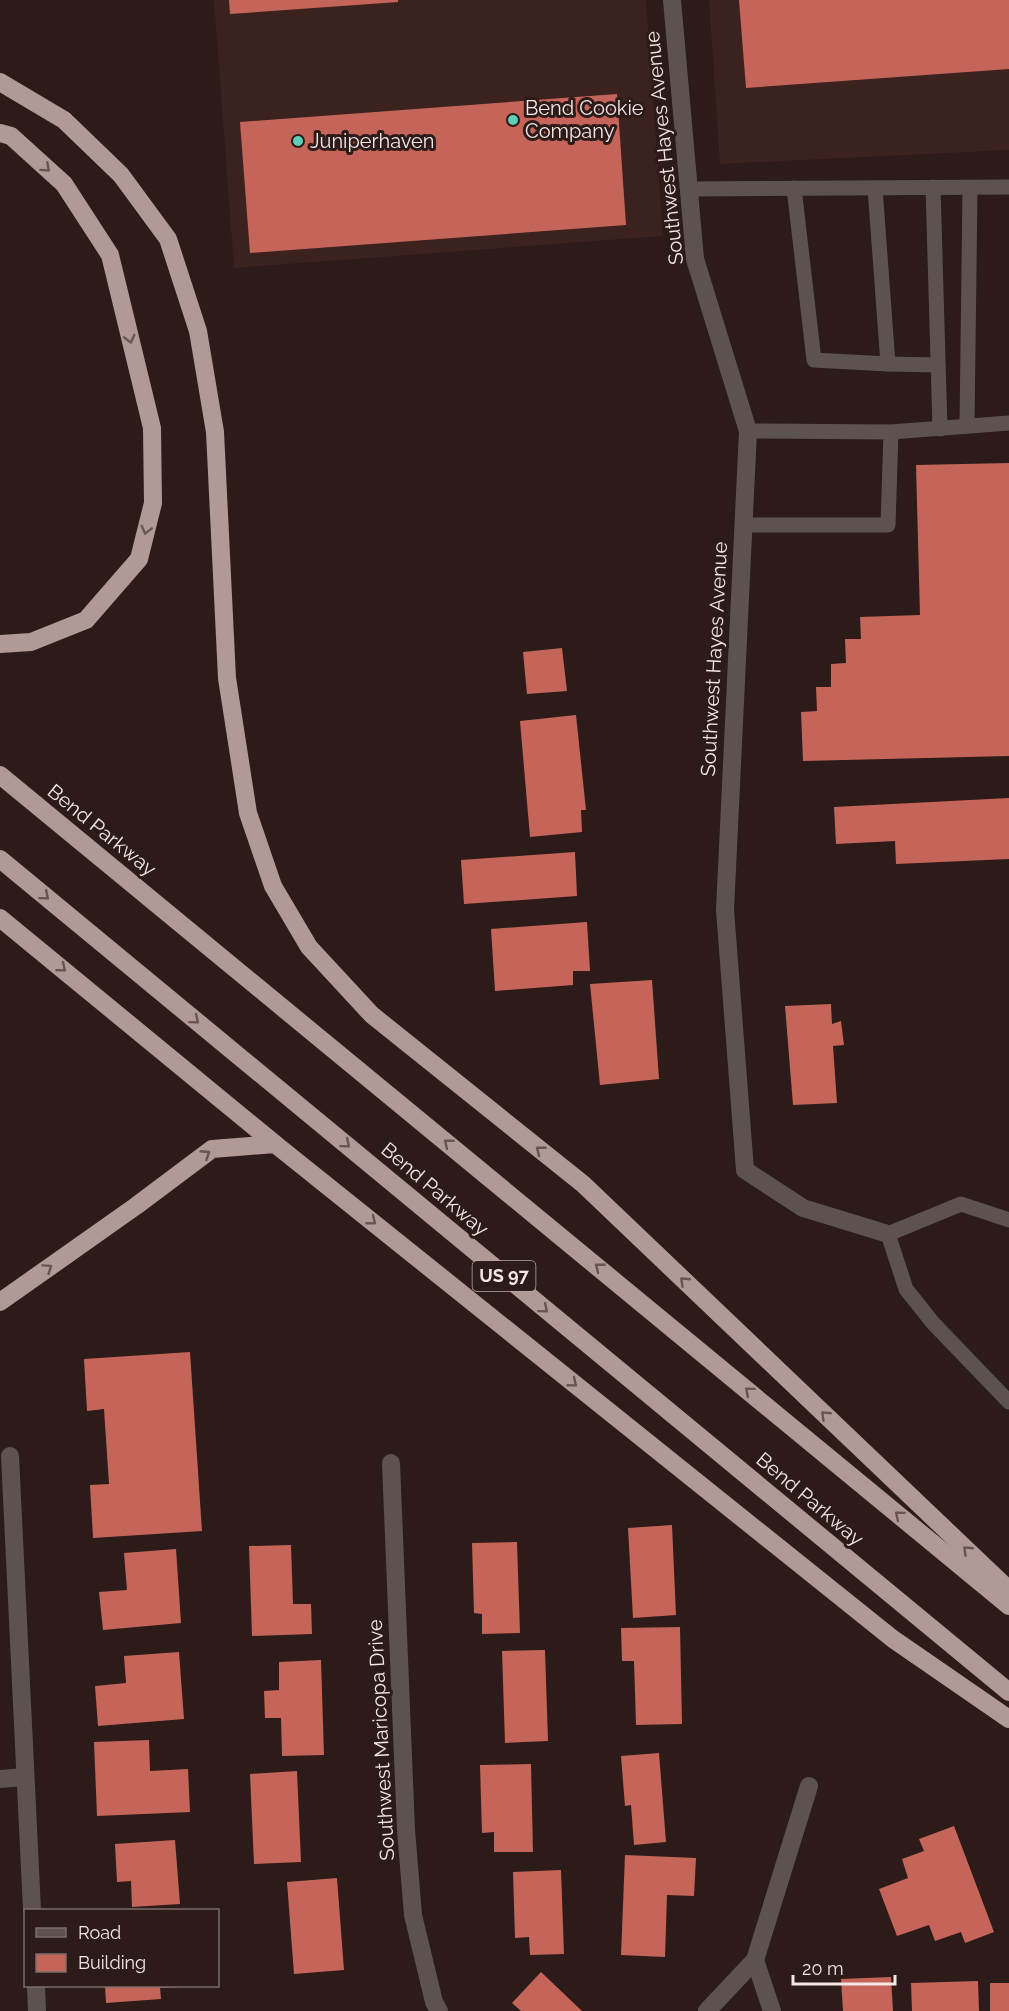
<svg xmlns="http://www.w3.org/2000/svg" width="1009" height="2011" viewBox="0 0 1009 2011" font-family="Raleway,sans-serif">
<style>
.built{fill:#3b221f}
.building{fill:#c5655a}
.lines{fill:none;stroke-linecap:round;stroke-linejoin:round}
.lane{stroke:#5c5351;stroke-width:15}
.street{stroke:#5c5351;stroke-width:18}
.highway{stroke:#b19995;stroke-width:18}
.oneway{stroke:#685450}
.poi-dot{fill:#5eceb8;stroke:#2c1b18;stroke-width:2}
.labels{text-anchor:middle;stroke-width:6;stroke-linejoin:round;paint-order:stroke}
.shield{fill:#2c1b18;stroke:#b8aaa8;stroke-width:1.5}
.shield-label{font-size:18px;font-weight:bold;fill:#f4e7e5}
.poi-label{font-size:20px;fill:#f4e7e5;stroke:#2c1b18;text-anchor:start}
.street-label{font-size:20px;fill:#f4e7e5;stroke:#2c1b18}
</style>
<rect width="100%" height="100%" fill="#2c1b18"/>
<g class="built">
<path d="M214,0H646L663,236L234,268Z"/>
<path d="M709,0H1009V150L720,164Z"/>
</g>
<g class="building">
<path d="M229,0H398V2L230,14Z"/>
<path d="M739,0H1009V69L746,88Z"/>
<path d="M617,94L626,225L250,253L240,122Z"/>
<path d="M1009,463V756L803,761L801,712L817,711L816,687H831V664L846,663L845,639H861L860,617L920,615L916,465Z"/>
<path d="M562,648L567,691L527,694L523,652Z"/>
<path d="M576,715L586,810H581L582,832L530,837L520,721Z"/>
<path d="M1009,798V859L896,864L895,841L836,844L834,807Z"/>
<path d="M575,852L577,896L464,904L461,860Z"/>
<path d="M587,922L590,971H573V985L495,991L491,929Z"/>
<path d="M652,980L659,1079L600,1085L590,984Z"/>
<path d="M831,1004L832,1024L841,1021L844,1045L833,1046L837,1103L793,1105L785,1006Z"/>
<path d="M190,1352L202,1531L93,1538L90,1485L109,1484L104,1409L87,1411L84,1359Z"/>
<path d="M672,1525L676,1615L633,1618L628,1528Z"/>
<path d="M517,1542L520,1633L482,1634V1614L474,1613L472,1543Z"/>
<path d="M291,1545L293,1604H311L312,1634L252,1636L249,1546Z"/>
<path d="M176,1549L181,1623L103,1630L99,1592L127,1590L124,1553Z"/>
<path d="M680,1627L682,1724L636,1725L634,1661H622L621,1628Z"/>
<path d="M545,1650L548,1741L505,1743L502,1651Z"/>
<path d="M179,1652L184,1719L98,1726L95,1686L126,1683L124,1656Z"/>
<path d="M321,1660L324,1755L282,1756L281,1718H265L264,1691L279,1690V1662Z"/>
<path d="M149,1740L150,1771L188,1769L190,1812L97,1816L94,1742Z"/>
<path d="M659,1753L666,1842L634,1845L631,1805L625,1806L621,1756Z"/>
<path d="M531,1764L533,1852H494V1832L482,1833L480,1765Z"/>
<path d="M297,1771L301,1862L254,1864L250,1774Z"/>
<path d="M954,1826L994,1932L965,1943L961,1932L935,1941L929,1925L897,1936L879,1889L908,1878L902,1859L924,1851L919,1839Z"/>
<path d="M175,1840L180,1904L132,1907L131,1881L117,1882L115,1844Z"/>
<path d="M625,1855L696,1858L694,1896L667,1895L665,1957L621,1955Z"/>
<path d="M561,1870L564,1954L530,1955L529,1937L515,1938L513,1872Z"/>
<path d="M337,1878L344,1970L294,1974L287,1882Z"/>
<path d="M541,1972L582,2011H521L512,2003Z"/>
<path d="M891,1977L893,2011H843L841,1979Z"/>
<path d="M978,1981L979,2011H912L911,1983Z"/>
<rect x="990" y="1983" width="19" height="28"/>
<path d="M105,1986H176V1987L160,1988L161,1999L106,2003Z"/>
</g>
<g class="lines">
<g class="lane">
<path d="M933,187L940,429"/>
<path d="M794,188L814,360L888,364L875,188"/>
<path d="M689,189L1009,187"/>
<path d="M888,364L938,365"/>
<path d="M967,426L970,188"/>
<path d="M891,432L1009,423"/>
<path d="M744,525H888L891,432L748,431"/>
<path d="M1009,1220L961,1204L888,1234L906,1289L933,1323L1009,1402"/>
</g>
<g class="street">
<path d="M672,0L695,259L748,431L725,910L745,1170L803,1208L888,1234"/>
<path d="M10,1456L32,1910"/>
<path d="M391,1463L406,1830L413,1915L434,2002L439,2011"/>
<path d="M0,1779L25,1777"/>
<path d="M755,1960L772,2011"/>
<path d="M36,1986L37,2011"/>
<path d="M707,2011L755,1960L809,1786"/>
</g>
<g class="highway">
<path d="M0,82L64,120L121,175L168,239L198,331L215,432L227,678L248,813L273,886L309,947L372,1015L583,1184L1009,1590"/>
<path d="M0,133L11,136L64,184L110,255L152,428L153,503L139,559L86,620L31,642L0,644"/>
<path d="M0,775L1009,1606"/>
<path d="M0,859L1009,1692"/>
<path d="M0,918L275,1144"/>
<path d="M0,1302L136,1206L212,1149L275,1144L893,1639L1009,1719"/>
</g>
</g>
<defs><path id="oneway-chevron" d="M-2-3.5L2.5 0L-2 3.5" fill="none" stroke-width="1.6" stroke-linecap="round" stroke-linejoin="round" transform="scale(1.5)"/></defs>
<g class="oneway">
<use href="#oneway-chevron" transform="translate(46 168) rotate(42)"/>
<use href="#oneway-chevron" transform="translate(130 339) rotate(76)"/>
<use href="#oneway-chevron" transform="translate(146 530) rotate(104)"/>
<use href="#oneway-chevron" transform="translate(45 896) rotate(40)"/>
<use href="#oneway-chevron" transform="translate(62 968) rotate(39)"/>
<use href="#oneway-chevron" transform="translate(195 1020) rotate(40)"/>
<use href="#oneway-chevron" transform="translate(448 1143) rotate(-141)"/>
<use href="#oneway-chevron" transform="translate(346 1144) rotate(40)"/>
<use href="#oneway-chevron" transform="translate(540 1150) rotate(-141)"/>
<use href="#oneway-chevron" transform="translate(206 1154) rotate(-33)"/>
<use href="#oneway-chevron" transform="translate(372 1221) rotate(39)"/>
<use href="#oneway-chevron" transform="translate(599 1267) rotate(-141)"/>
<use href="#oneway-chevron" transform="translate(48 1268) rotate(-35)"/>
<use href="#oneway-chevron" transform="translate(684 1281) rotate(-136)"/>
<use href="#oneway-chevron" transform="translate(544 1309) rotate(40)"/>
<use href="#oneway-chevron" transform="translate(573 1383) rotate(39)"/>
<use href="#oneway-chevron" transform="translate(749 1391) rotate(-140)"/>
<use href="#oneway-chevron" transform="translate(825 1415) rotate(-136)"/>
<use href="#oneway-chevron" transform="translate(899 1515) rotate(-140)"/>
<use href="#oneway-chevron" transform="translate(967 1550) rotate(-136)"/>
</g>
<g class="poi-dot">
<circle cx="513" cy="120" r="6"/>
<circle cx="298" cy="141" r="6"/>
</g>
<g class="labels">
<rect class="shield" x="472.5" y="1261" width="63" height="30" rx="4.5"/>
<g class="shield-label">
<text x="504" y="1282">US 97</text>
</g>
<g class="poi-label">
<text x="525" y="115">Bend Cookie<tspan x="525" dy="23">Company</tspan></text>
<text x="310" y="148">Juniperhaven</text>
</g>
<g class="street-label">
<text transform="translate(664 148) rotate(-96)" y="7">Southwest Hayes Avenue</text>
<text transform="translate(714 659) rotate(-87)" y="7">Southwest Hayes Avenue</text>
<text transform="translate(102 830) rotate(39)" y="7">Bend Parkway</text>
<text transform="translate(435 1189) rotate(40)" y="7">Bend Parkway</text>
<text transform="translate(810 1499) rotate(40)" y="7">Bend Parkway</text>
<text transform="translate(381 1740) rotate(-93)" y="7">Southwest Maricopa Drive</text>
</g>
</g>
<rect x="24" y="1909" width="195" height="78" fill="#2c1b18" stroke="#7c6d6a" stroke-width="1.5"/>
<rect x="36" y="1928" width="30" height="9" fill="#5c5351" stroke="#7c6d6a" stroke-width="1.5"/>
<text x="78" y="1939" font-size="18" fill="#f4e7e5">Road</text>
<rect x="36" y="1954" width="30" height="18" fill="#c5655a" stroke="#7c6d6a" stroke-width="1.5"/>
<text x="78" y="1969" font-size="18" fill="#f4e7e5">Building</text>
<path d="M793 1975v9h102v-9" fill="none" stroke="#f4e7e5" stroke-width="3"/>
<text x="802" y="1975" font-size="18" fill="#f4e7e5" stroke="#2c1b18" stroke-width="4.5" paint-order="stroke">20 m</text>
</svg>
